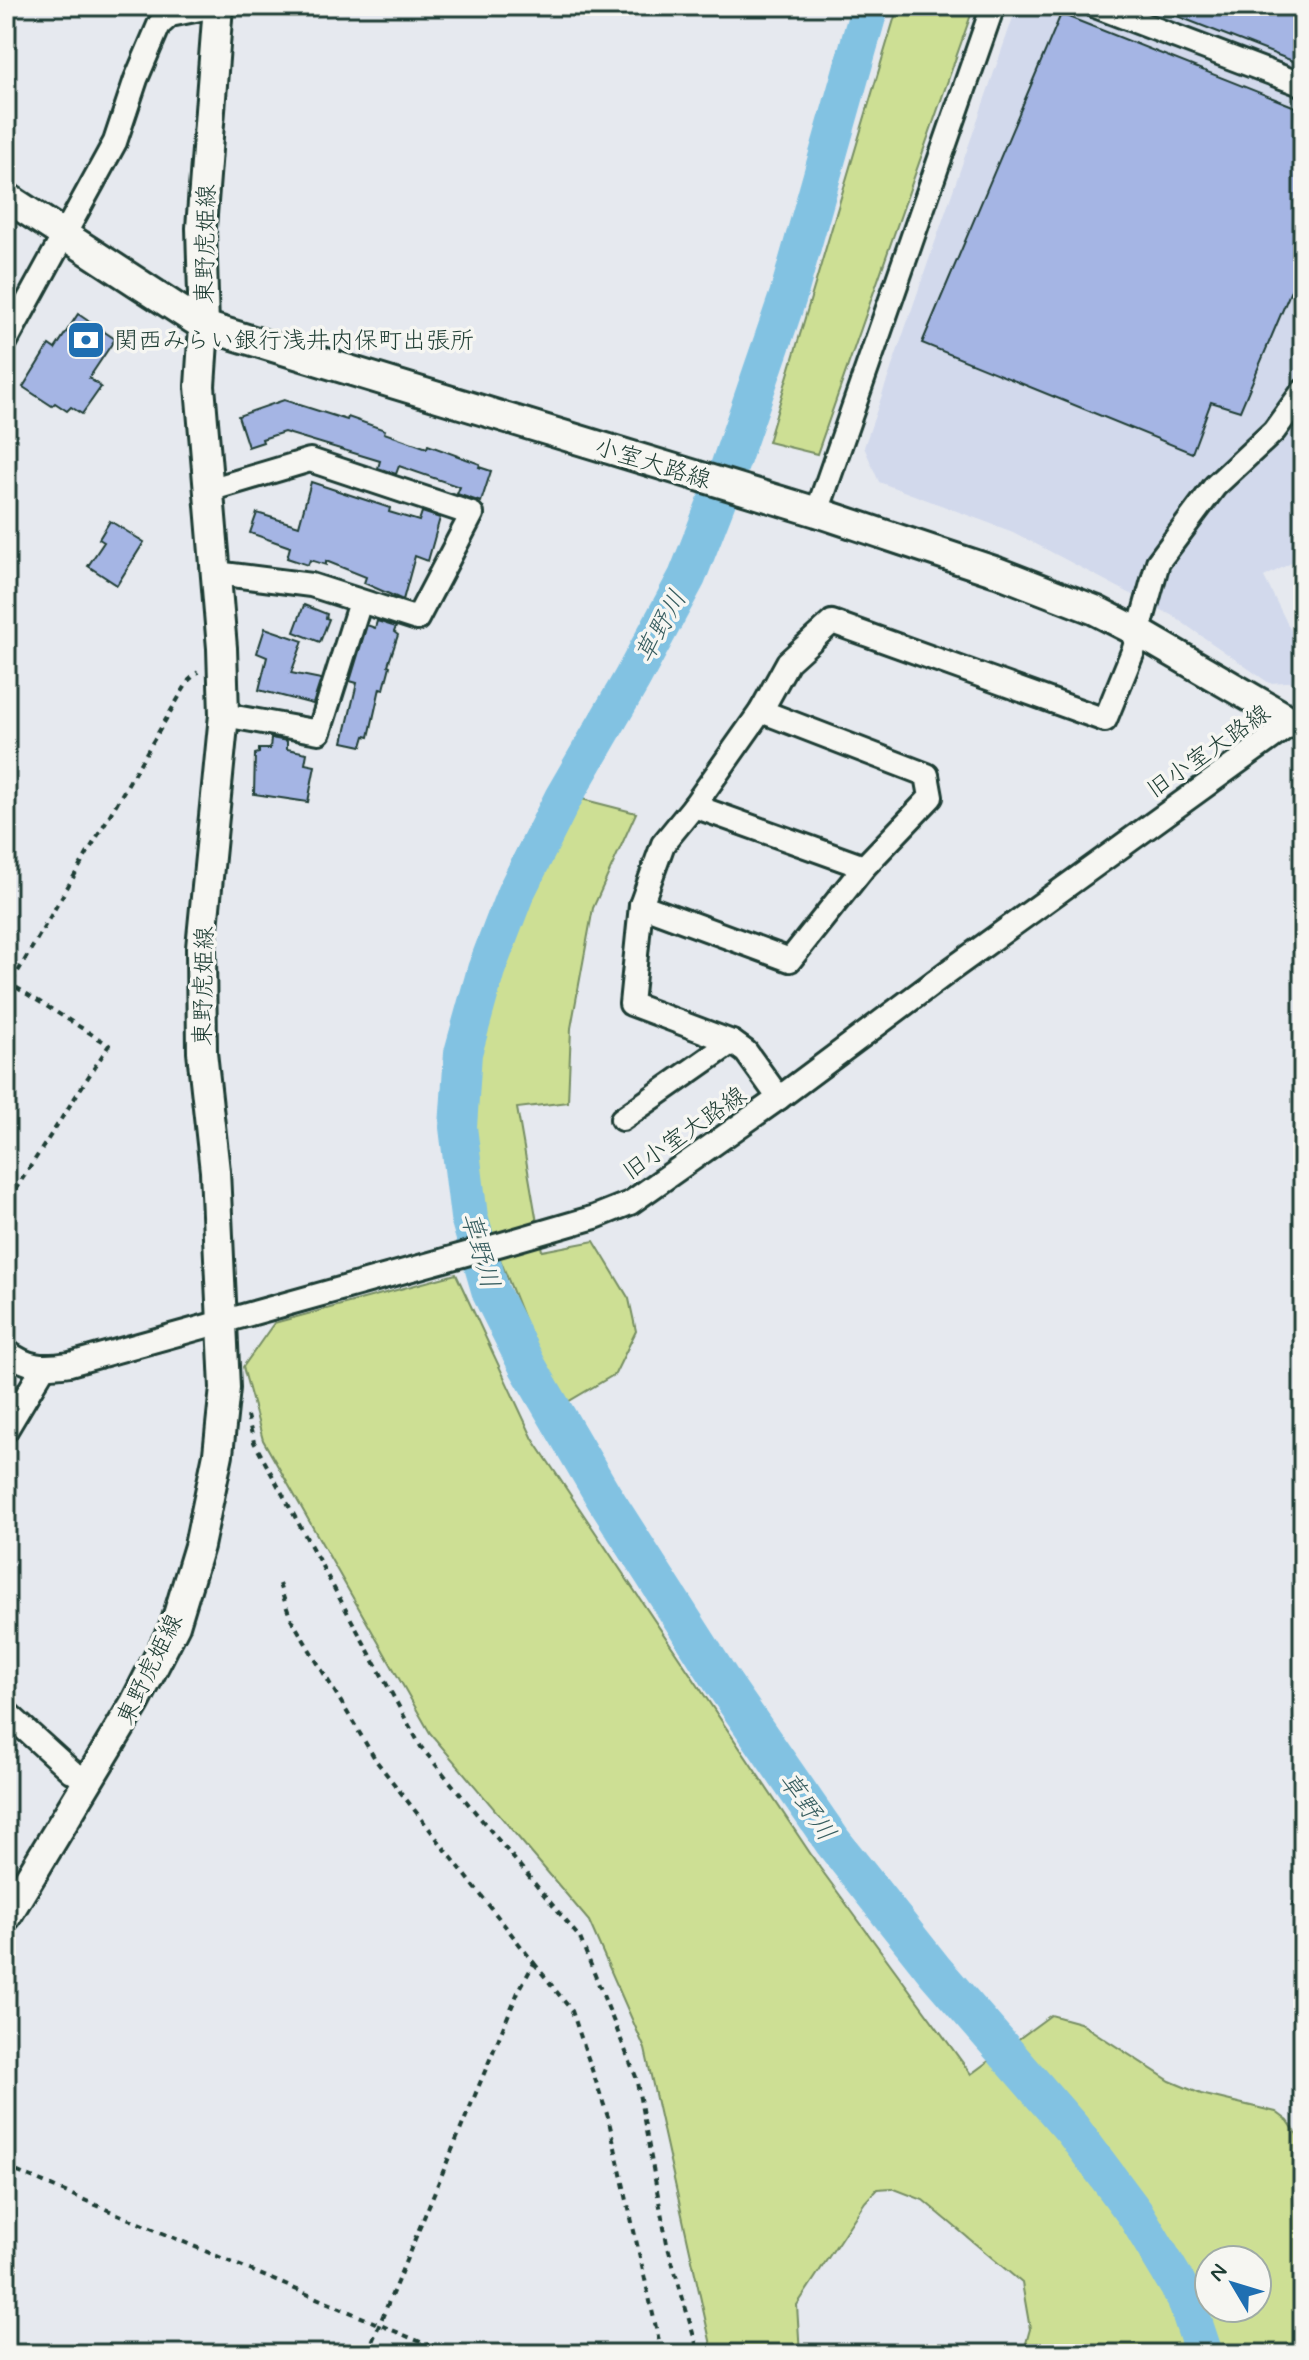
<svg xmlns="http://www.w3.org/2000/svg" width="1309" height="2360" viewBox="0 0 1309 2360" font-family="Mynerve,'Klee One',sans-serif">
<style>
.built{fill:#d2d9ec}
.green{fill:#cddf94;stroke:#768e64;stroke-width:2;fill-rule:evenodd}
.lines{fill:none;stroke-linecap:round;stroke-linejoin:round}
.river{stroke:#82c2e2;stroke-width:38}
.building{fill:#a5b5e4;stroke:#1f3d34;stroke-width:2}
.minor-casing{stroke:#1f3d34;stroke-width:28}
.major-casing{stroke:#1f3d34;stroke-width:34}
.path{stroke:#1f3d34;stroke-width:4;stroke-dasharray:6 6;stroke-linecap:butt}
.minor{stroke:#f6f6f2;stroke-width:22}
.major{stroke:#f6f6f2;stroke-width:28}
.labels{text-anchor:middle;stroke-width:7;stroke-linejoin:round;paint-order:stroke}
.street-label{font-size:24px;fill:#1f3d34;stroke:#f6f6f2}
.poi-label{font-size:24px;fill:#1f3d34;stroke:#f6f6f2;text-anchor:start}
.water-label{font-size:26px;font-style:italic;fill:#385e60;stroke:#f6f6f2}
</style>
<rect width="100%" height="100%" fill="#e6e9ef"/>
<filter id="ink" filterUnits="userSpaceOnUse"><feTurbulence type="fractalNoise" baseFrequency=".0125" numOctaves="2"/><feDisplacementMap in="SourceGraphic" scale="16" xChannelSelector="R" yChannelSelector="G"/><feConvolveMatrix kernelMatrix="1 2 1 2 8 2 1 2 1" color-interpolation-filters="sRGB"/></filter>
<g filter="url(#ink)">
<path class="built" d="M1017,6H1303V557L1264,577L1303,655V681L1269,683L1173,616L1013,532L879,482L864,447Z"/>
<g class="green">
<path d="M898,6H974L817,454L768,442Z"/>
<path d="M570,796L636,813L593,908L571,1028L568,1102L517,1108L542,1251L594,1241L629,1299L636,1331L615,1374L559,1407L480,1209L470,1077L502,955Z"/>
<path d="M456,1274L533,1439L820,1868L971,2074L1051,2015L1080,2023L1170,2081L1201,2094L1276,2112L1288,2121L1303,2143V2354H1023L1030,2329L1022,2283L923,2200L892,2188L877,2189L865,2202L797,2305L800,2354H713L645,2049L589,1921L430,1733L263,1440L243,1367L274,1323ZM1209,2260H1257V2308H1209Z"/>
</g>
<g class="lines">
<path class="river" d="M870,6L788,296L723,485L687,577L632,679L563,798L515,894L486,970L463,1053L458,1127L469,1217L491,1293L528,1367L604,1497L723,1683L833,1842L935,1971L1072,2129L1136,2215L1185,2297L1204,2354"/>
</g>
<g class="building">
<path d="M1154,6H1303V65L1154,7Z"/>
<path d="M1061,14L1303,110V262L1240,411L1211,402L1192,453L922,343Z"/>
<path d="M78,314L115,339L89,378L101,387L82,414L71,407L67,411L55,403L52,406L23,387L49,345L55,349Z"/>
<path d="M284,400L347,420L348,417L385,430L384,433L427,448L428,445L480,464L479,467L491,471L481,502L457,494L460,487L399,466L396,474L378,468L380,461L284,432L262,439L263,442L248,447L238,416Z"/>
<path d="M311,482L390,508L389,512L419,521L422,512L440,518L428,561L415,556L403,600L364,583L366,577L326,561V565L310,560L308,565L287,558L290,547L250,533L257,513L299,526Z"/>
<path d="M110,521L144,542L117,585L88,566L104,542L99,539Z"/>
<path d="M304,605L327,614L326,618L329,619L320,642L294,632Z"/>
<path d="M377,621L396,627L394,632L398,635L388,665L390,666L384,689L380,688L369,737L365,736L362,746L343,742L357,683L350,681L367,625L375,628Z"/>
<path d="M265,628L303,641L291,673L321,679L313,704L259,690L267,657L257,653Z"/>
<path d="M271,738L287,741V749L307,753L305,764L315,766L308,802L254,794L255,754L259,753V749H270Z"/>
</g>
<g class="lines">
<g class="minor-casing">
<g id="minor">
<path d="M1095,6L1303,85"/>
<path d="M6,341L115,142L136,79L159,25L170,15L215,6"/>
<path d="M209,490L310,460L472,514L417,619L311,585L216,573"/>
<path d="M817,512L993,6"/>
<path d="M224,715L319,732L360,602"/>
<path d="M694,806L864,867"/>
<path d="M641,905L790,960L864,867L931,797L927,775L761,711"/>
<path d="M779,1098L746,1052L732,1042L631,1004L641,905L663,844L694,806L761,711L788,662L832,622L1105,720L1134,649L1158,562L1215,486L1274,431L1303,391"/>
<path d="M622,1119L732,1042"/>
<path d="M6,1351C29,1368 42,1368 70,1364L502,1244L595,1217L630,1203L779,1098L949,971L1303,715"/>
<path d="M6,1430L43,1368"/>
<path d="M6,1712L71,1771L89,1781"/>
</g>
</g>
<g class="major-casing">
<g id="major">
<path d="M6,197L204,326L817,512L997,572L1095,610L1138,632L1303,728"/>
<path d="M6,1917L135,1703L175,1625L199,1546L218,1454L225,1388L215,1171L202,1052L201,948L224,715L222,648L200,386L204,326L201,228L218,6"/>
</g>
</g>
<g class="path">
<path d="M6,981L109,1045L6,1204"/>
<path d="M6,992L189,680L198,672"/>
<path d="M247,1416L254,1442L421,1747L580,1938L636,2077L667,2244L699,2354"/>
<path d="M279,1584L290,1617L377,1762L534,1963L518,1992L367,2354"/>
<path d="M1303,1893L1291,1907L1303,1918"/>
<path d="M534,1963L572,2011L608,2117L662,2354"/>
<path d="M6,2167L449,2354"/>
</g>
<use href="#minor" class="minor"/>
<use href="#major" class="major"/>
</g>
</g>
<defs>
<g id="bank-square" transform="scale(2)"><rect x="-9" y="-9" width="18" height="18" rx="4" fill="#1f6fb2" stroke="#f6f6f2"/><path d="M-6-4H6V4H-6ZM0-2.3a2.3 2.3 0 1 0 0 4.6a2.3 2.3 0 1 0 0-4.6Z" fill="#fff"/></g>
</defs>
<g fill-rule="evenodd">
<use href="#bank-square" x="86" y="340"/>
</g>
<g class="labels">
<g class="street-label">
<text transform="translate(205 244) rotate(-89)" y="8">東野虎姫線</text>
<text transform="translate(653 463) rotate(17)" y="8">小室大路線</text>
<text transform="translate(1208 751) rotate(-35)" y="8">旧小室大路線</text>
<text transform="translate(203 986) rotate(-89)" y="8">東野虎姫線</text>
<text transform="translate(684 1133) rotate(-35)" y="8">旧小室大路線</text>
<text transform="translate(149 1669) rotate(-64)" y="8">東野虎姫線</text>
</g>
<g class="poi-label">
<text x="114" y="348">関西みらい銀行浅井内保町出張所</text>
</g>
<g class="water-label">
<text transform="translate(660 626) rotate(-61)" y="9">草野川</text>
<text transform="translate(481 1250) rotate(74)" y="9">草野川</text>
<text transform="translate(808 1806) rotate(55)" y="9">草野川</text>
</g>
</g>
<rect width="1309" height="2360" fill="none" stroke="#f6f6f2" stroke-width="32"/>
<rect x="16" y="16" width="1277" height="2328" fill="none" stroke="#1f3d34" stroke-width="3" filter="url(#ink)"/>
<g transform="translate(1233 2284) rotate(308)"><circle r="38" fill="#f6f6f2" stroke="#a0aca6" stroke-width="2"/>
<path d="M0-6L14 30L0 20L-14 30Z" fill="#1f6fb2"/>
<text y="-12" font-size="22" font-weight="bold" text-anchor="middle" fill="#1f3d34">N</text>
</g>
</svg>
